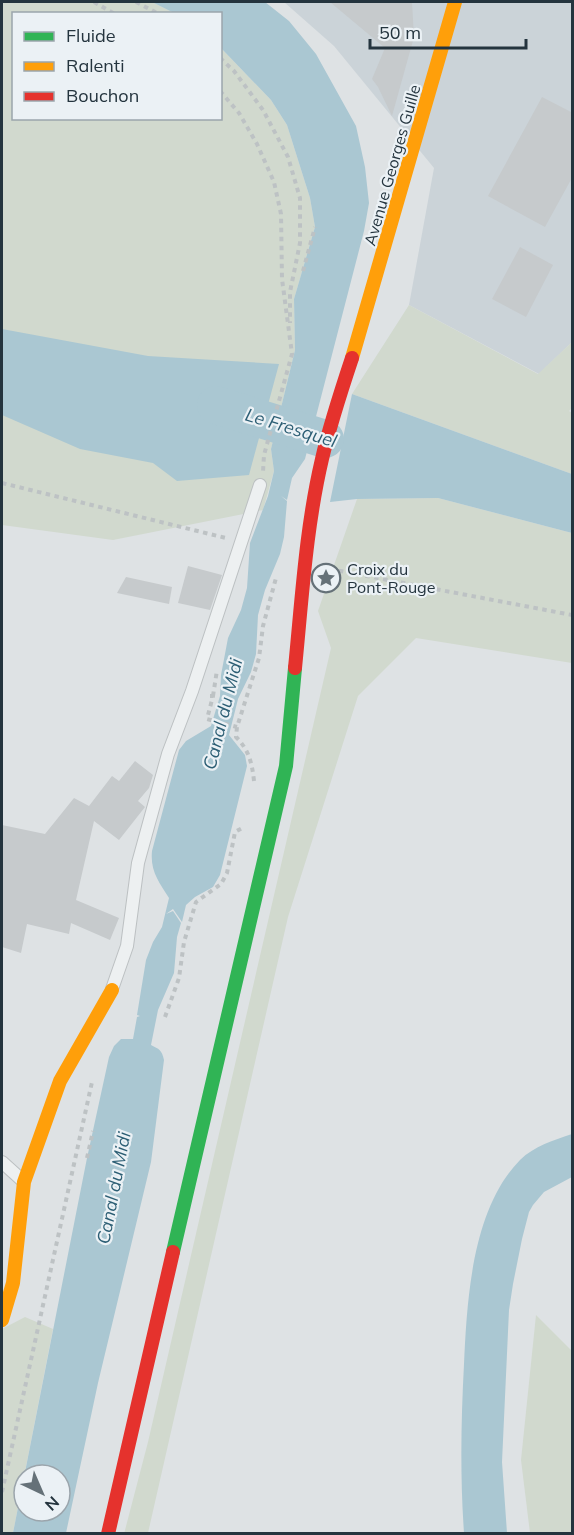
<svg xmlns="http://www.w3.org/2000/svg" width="574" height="1535" viewBox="0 0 574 1535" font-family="Mulish,sans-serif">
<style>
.built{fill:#cbd3d8}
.green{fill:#d1d9ce}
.water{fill:#aac7d2;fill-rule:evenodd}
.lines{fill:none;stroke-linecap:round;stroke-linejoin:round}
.river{stroke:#aac7d2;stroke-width:38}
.building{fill:#c6cacc}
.lane-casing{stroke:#bcc0c2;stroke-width:14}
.path{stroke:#bdc2c4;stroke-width:4;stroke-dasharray:4.5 4.5;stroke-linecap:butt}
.lane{stroke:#edf0f1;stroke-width:12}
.fast{stroke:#30b455;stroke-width:14}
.slow{stroke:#ff9f0a;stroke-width:14}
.jam{stroke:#e5322d;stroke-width:14}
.labels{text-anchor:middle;stroke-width:4.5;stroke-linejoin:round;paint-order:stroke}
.street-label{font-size:16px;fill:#24343e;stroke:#ebf1f5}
.poi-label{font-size:16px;fill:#24343e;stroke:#ebf1f5;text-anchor:start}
.water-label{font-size:18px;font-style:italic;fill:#2c5e74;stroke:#ebf1f5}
</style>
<rect width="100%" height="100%" fill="#dee2e4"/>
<path class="built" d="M284,2H572V342L539,374L409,305L434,168L334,46Z"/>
<g class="green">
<path d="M2,2H152L174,13L14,14V118H220L221,48L271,100L287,125L310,198L315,227L294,299L295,350L271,449L274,471L263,510L113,540L2,525Z"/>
<path d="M409,305L538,374L572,342V408L569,411L572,413V474L352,394Z"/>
<path d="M438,498L572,533V663L416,638L358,696L288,917L148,1533L124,1534L148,1442L331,648L318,611L357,499Z"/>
<path d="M536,1315L572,1351V1533H530L521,1460Z"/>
<path d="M25,1317L53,1329L13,1533L2,1534V1329Z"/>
</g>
<g class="water">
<path d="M152,2H265L289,21L316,54L356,126L365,167L369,203L364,231L305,459L292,478L287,500L281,496L287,501L284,537L280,554L265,590L258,615L256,654L251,672L238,699L229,735L245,755L247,766L220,875L213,887L195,897L186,905L182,922L173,909L166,914L173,911L181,923L177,937L174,973L158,1010L151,1045C159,1049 162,1050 164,1060L151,1162L98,1383L66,1533H13L87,1158L109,1057L114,1046L121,1039H133L137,1017L140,1016L137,1015L146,960L153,942L162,927L169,898C159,882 150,871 152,851L179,750L186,741L211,726L220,696L221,675L228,638L241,610L247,588L250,543L268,496L274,471L271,449L295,350L294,299L315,227L310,198L287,125L271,100L221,48L220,14L174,13ZM24,1475H60V1511H24Z"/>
<path d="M2,329L148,356L279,364L249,475L177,481L153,463L80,449L2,415Z"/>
<path d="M352,394L572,474V533L438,498L357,499L330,502Z"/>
<path d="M572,1134V1177L544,1192L533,1205L529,1212L522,1239L513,1284L509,1310L502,1462L507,1533H464C460,1476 461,1421 464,1364C467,1299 472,1209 520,1160C534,1146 554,1140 572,1134Z"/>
</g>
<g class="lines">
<path class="river" d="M216,405L325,439"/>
</g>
<g class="building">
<path d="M330,2H412L414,37L392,116L378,87L372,79L385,48Z"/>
<path d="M542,97L573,113V176L545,227L488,196Z"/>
<path d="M520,247L553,265L526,317L492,299Z"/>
<path d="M188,566L222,575L210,610L178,603Z"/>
<path d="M126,577L172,587L169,604L117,593Z"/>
<path d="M135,761L153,775L149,788L138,801L145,807L119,840L94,821L76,900L119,918L110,940L71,923L69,934L27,924L21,953L2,947V825L45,834L74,798L89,806L112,776L119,781Z"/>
</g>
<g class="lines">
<g class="lane-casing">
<g id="lane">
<path d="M112,989L127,946L138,863L168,754L192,691L260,485"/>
<path d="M2,1162L23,1181"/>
</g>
</g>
<g class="path">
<path d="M94,2L115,14"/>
<path d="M136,2L159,14"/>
<path d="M220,58L234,71L263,110L288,157L300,198V243L290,292V323"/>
<path d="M220,91L239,113L257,144L274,182L281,214L282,279L292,354L264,455L263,472"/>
<path d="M303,271L315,227"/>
<path d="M2,483L226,538"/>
<path d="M330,569L572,615"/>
<path d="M210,696H213L207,719L237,727"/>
<path d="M213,696L217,670"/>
<path d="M254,781C252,763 249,750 236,737L237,727L259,658L263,626L276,578"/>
<path d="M165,1017L179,978L184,942L196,902L221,884L227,873L235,832L244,827"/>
<path d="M87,1158L93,1131"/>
<path d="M2,1492L92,1082"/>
</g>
<use href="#lane" class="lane"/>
<path class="fast" d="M173,1252L286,766L295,668"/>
<g class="slow">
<path d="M352,358L455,2"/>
<path d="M2,1320L13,1283L24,1182L60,1081L112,990"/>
</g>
<g class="jam">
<path d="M295,668C302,598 306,527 322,459C330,424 341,391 352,358"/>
<path d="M108,1534L173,1252"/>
</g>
</g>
<defs>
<g id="sight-ring" transform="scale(1.5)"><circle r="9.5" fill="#ebf1f5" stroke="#657178" stroke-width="1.5"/><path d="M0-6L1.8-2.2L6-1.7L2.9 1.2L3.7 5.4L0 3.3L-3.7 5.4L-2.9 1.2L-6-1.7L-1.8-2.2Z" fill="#657178"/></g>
</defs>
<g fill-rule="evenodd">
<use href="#sight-ring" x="326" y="578"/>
</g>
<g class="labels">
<g class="street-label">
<text transform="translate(392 165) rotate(-74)" y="6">Avenue Georges Guille</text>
</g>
<g class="poi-label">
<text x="347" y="575">Croix du<tspan x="347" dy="18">Pont-Rouge</tspan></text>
</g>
<g class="water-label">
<text transform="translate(291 428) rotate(17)" y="6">Le Fresquel</text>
<text transform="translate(223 714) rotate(-76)" y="6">Canal du Midi</text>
<text transform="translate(114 1188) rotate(-79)" y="6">Canal du Midi</text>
</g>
</g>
<rect width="574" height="1535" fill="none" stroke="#24343e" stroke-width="6"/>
<rect x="12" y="12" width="210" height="108" fill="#ebf1f5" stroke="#9ba5ac" stroke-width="1.5"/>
<rect x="24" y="32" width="30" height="9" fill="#30b455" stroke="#9ba5ac" stroke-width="1.5"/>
<text x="66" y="42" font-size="18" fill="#24343e">Fluide</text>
<rect x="24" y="62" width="30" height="9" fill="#ff9f0a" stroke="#9ba5ac" stroke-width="1.5"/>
<text x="66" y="72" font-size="18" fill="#24343e">Ralenti</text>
<rect x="24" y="92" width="30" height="9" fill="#e5322d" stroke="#9ba5ac" stroke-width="1.5"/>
<text x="66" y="102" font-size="18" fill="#24343e">Bouchon</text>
<g transform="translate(42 1493) rotate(136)"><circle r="28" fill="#ebf1f5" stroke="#9ba5ac" stroke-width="1.5"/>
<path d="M0-4.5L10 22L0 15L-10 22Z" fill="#657178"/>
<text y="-9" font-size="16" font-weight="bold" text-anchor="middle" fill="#24343e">N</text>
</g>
<path d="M370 39v9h156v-9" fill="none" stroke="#24343e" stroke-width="3"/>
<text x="379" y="39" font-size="18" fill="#24343e" stroke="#ebf1f5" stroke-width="4.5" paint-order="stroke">50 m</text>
</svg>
